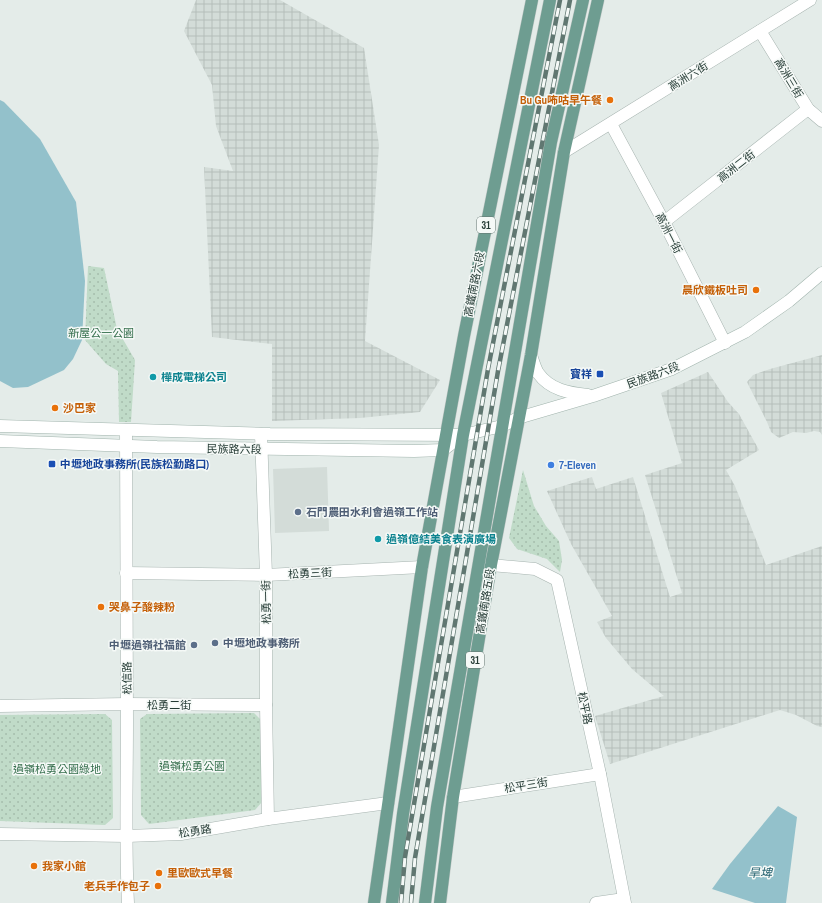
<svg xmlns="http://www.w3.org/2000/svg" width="822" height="903" viewBox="0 0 822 903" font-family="'Archivo Narrow','Noto Sans TC',sans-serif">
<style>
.built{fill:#d3dcd8}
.industrial{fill:url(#industrial-grid)}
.park{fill:url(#park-dots)}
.water{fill:#93c1cb}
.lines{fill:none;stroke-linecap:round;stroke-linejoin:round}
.minor-casing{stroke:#a7b4b0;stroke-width:13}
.secondary-casing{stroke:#a1b4ad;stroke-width:13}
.primary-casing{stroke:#c2c8c7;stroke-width:13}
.minor{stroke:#fff;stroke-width:12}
.secondary{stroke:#fff;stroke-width:12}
.primary{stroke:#6e9d91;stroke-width:12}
.rail-casing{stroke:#607771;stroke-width:4.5}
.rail{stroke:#f5f9f7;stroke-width:3;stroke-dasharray:9;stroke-linecap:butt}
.food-dot{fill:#e8710a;stroke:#f5f9f7;stroke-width:1.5}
.transit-dot{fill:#1a4fb4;stroke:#f5f9f7;stroke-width:1.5}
.culture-dot{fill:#0f9aa8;stroke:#f5f9f7;stroke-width:1.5}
.shop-dot{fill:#3f7fe0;stroke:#f5f9f7;stroke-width:1.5}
.service-dot{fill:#5c6f8a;stroke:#f5f9f7;stroke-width:1.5}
.labels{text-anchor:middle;stroke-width:3;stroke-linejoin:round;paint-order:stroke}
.shield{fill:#f5f9f7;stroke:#647570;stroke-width:1}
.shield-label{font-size:10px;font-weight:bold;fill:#263c36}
.street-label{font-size:11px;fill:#263c36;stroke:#f5f9f7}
.food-label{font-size:11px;font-weight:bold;fill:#c56008;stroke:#f5f9f7;text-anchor:start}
.park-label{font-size:11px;fill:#346e4c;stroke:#f5f9f7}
.transit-label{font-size:11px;font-weight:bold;fill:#164399;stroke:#f5f9f7;text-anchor:end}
.culture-label{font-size:11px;font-weight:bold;fill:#0d838f;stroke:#f5f9f7;text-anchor:start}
.shop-label{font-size:11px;font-weight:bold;fill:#366cbe;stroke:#f5f9f7;text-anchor:start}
.service-label{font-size:11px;font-weight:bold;fill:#4e5e75;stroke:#f5f9f7;text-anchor:start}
.water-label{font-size:12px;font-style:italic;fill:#266371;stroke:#f5f9f7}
</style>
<defs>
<pattern id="industrial-grid" width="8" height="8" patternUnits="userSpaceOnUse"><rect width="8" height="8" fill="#d3dcd8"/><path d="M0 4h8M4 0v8" fill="none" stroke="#b5beba"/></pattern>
<pattern id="park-dots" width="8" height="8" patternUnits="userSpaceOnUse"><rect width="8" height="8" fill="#c0dbc8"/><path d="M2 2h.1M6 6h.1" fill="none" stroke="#a5bdac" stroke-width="1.8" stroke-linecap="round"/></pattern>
</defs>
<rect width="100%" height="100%" fill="#e4ece9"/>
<path class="built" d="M327,467L329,531L275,533L273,469Z"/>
<g class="industrial">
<path d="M196,0H280L364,48L379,145L365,341L440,380L420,412L360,418L272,421V344L212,337L204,167L233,171L216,126L212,85L184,31Z"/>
<path d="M822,355V435L820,432L814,431L806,433L793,432L779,438L771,432L767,422L747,382L753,375L770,369Z"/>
<path d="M708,372L728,402L739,414L759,450L726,470L735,486L766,565L822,546V727L817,726L796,715L780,710L610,764L595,716L664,696L632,669L606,638L597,622L612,616L571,544L547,491L592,477L596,489L633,477L670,597L682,593L645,475L682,463L661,393Z"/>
</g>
<g class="park">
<path d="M88,266L104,268L117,329L135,360L131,422H119L118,371L106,364L85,340Z"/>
<path d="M523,470L534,506L546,526L559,541L562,560L560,572L547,559L517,549L509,538Z"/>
<path d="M254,713L260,719L262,802L255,810L149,824L141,815L140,719L147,714Z"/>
<path d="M105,714L112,720L113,818L105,825L0,821V715Z"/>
</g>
<g class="water">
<path d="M0,100L4,102L40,139L76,202L85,281L82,340L73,359L64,370L28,387L13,388L0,381Z"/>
<path d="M778,806L797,817L786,903H755L712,889L730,864Z"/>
</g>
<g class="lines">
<g class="minor-casing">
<g id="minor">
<path d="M760,31L808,109L822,121"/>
<path d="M611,124L664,222L725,343"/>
<path d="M564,152L810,0"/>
<path d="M664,222L808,109"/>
<path d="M126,430C126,527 127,624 127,721C127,782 125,842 128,903"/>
<path d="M261,434L266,575V705L268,819"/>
<path d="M491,565L535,569L557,580L600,774L625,903"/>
<path d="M126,573L266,575L422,567"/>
<path d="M0,706L127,704L266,705"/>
<path d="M453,797L600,774"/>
<path d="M0,834L127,836L181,834L268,819L388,803"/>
<path d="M596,903L624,899"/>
</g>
</g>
<g class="secondary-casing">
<g id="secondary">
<path d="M531,355C533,361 535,368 538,373C550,390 569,393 588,395"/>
<path d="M0,426L270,434L463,435L502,426L518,418L593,396L672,369L745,332L789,301L822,273"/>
<path d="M0,441L157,447L414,451L443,450L451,444"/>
</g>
</g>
<g class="primary-casing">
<g id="primary">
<path d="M374,903L422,567L464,336L532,0"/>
<path d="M392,903L403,814L463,435L550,0"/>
<path d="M425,903L437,807L551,142L583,0"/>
<path d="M440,903L453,797L491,565L531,355L564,152L598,0"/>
</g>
</g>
<use href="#minor" class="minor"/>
<use href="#secondary" class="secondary"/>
<use href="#primary" class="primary"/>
<g class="rail-casing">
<g id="rail">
<path d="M401,903L405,857L488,369L560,0"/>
<path d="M411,903L415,858L498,371L570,0"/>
</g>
</g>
<use href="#rail" class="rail"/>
</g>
<g class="food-dot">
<circle cx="610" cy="100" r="4"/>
<circle cx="756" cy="290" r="4"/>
<circle cx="55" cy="408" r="4"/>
<circle cx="101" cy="607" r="4"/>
<circle cx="34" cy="866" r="4"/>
<circle cx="159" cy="873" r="4"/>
<circle cx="158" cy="886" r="4"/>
</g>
<g class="transit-dot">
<rect x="596" y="370" width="8" height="8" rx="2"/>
<rect x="48" y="460" width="8" height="8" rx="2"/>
</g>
<g class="culture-dot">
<circle cx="153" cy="377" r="4"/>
<circle cx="378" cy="539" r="4"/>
</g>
<circle class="shop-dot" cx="551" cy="465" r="4"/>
<g class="service-dot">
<circle cx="298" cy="512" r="4"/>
<circle cx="215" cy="643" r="4"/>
<circle cx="194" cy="645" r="4"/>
</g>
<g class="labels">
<g class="shield">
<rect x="477" y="217" width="18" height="16" rx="3"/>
<rect x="466" y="652" width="18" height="16" rx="3"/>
</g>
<g class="shield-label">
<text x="486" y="229">31</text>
<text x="475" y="664">31</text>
</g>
<g class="street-label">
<text transform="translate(688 76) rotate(-32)" y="4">高洲六街</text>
<text transform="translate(789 78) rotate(59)" y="4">高洲三街</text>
<text transform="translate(736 166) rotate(-38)" y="4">高洲二街</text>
<text transform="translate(669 233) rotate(63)" y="4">高洲一街</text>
<text transform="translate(474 284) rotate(-79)" y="4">高鐵南路六段</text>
<text transform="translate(653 375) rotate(-20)" y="4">民族路六段</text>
<text transform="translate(234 449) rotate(1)" y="4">民族路六段</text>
<text transform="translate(310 573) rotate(-3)" y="4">松勇三街</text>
<text transform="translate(485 601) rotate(-81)" y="4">高鐵南路五段</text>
<text transform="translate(266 602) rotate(-91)" y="4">松勇一街</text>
<text transform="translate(127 678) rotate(-91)" y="4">松信路</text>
<text x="169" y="709">松勇二街</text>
<text transform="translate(585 708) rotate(78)" y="4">松平路</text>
<text transform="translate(526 785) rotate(-9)" y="4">松平三街</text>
<text transform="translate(195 831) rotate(-9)" y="4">松勇路</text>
</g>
<g class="food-label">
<text x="602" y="104" text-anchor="end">Bu Gu咘咕早午餐</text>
<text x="748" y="294" text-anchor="end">晨欣鐵板吐司</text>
<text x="63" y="412">沙巴家</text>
<text x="109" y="611">哭鼻子酸辣粉</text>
<text x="42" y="870">我家小館</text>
<text x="167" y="877">里歐歐式早餐</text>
<text x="150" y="890" text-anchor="end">老兵手作包子</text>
</g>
<g class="park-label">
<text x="101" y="337">新屋公一公園</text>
<text x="192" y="770">過嶺松勇公園</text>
<text x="57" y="773">過嶺松勇公園綠地</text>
</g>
<g class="transit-label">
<text x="592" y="378">寶祥</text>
<text x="60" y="468" text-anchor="start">中壢地政事務所(民族松勤路口)</text>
</g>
<g class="culture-label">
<text x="161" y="381">樺成電梯公司</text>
<text x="386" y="543">過嶺億結美食表演廣場</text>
</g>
<g class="shop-label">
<text x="559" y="469">7-Eleven</text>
</g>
<g class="service-label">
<text x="306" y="516">石門農田水利會過嶺工作站</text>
<text x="223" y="647">中壢地政事務所</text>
<text x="186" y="649" text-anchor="end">中壢過嶺社福館</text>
</g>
<g class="water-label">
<text x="760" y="877">旱埤</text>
</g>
</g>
</svg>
